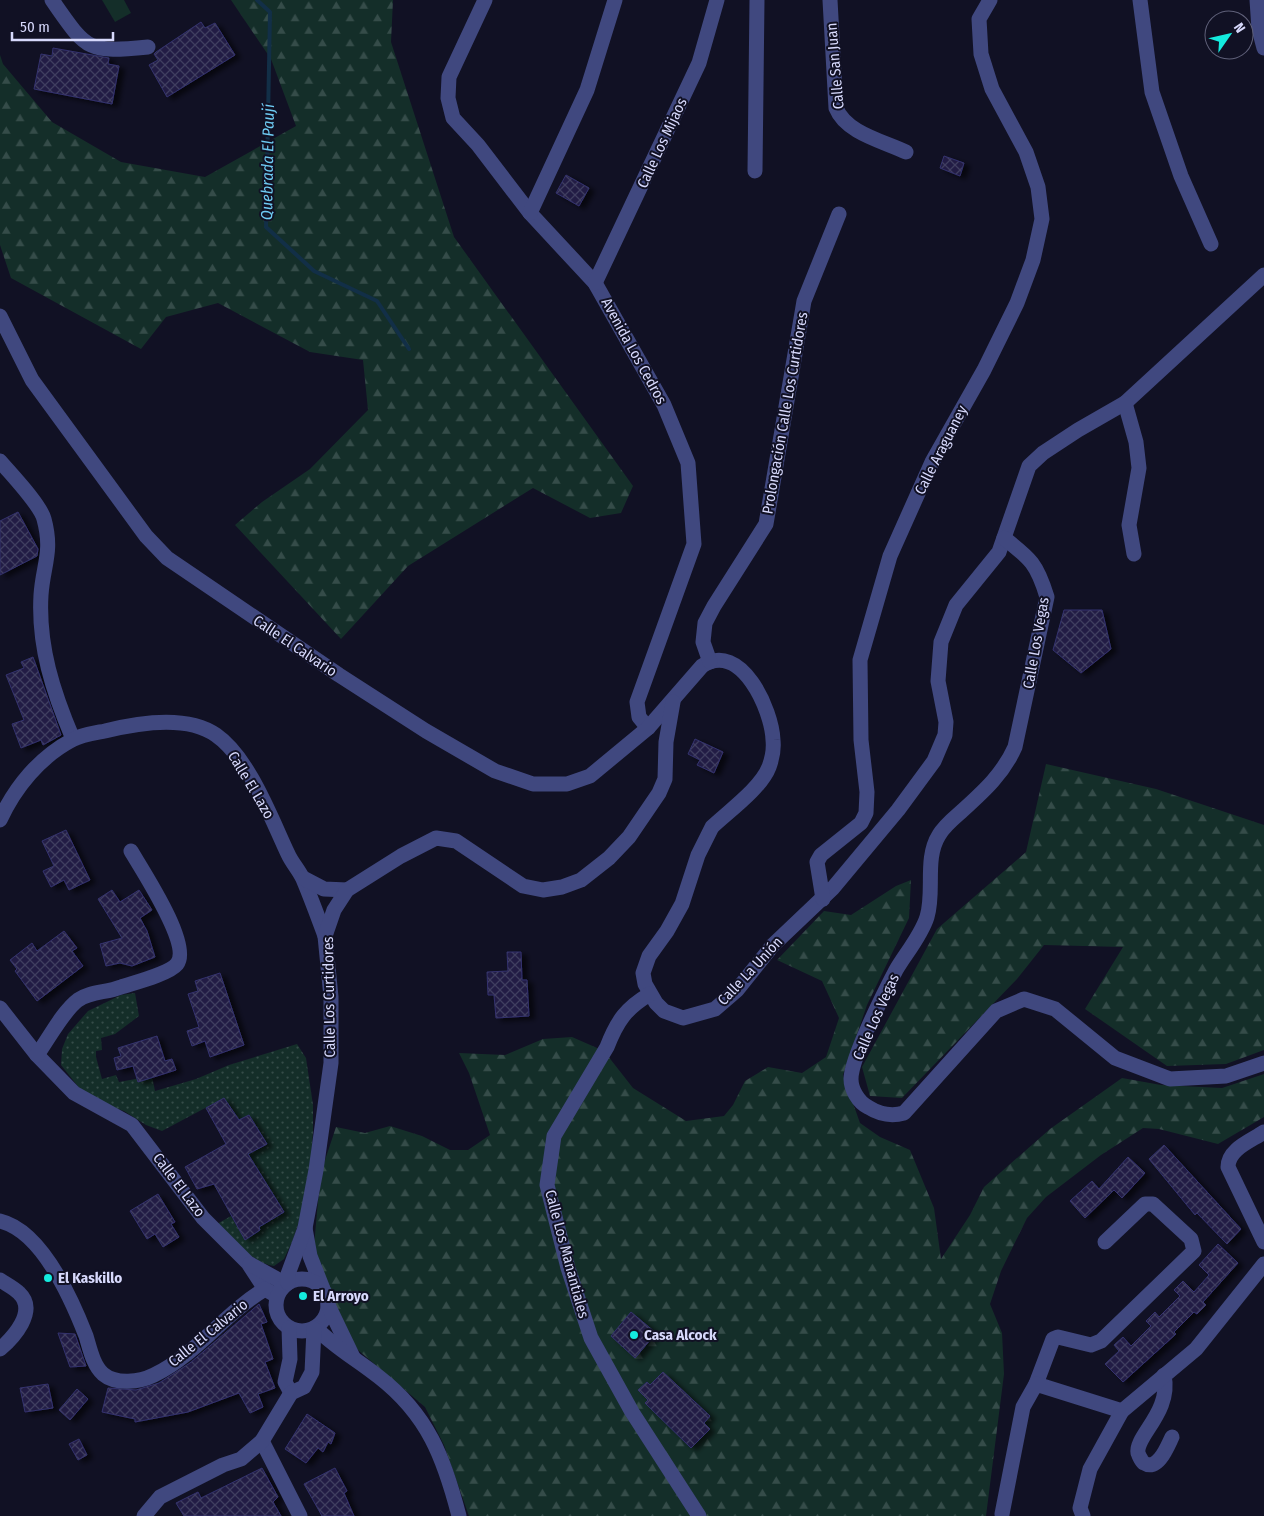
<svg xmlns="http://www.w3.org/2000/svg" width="1264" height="1516" viewBox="0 0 1264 1516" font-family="'Fira Sans Condensed',sans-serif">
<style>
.grass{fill:url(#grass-dots)}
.forest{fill:url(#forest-firs)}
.garden{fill:#142e29}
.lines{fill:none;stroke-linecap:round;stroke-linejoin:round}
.stream{stroke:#122f47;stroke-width:4}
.building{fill:url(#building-cross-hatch);stroke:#34326e;filter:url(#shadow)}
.minor{stroke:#40487f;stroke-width:15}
.poi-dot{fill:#14ebde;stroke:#111124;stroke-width:2}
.labels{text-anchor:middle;stroke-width:4;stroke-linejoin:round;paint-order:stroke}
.street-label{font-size:15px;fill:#d7d9fc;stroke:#111124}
.poi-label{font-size:15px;font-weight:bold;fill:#d7d9fc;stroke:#111124;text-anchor:start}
.water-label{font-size:16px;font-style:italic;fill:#6ecbf3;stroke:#111124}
</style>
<defs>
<pattern id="grass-dots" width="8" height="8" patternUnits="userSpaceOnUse" patternTransform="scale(1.25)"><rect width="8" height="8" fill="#142e29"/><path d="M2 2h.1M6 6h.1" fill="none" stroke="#354c49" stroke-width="1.8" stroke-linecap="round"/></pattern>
<pattern id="forest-firs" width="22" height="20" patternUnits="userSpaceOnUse" patternTransform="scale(1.25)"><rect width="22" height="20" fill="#142e29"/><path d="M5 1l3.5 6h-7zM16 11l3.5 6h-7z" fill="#354c49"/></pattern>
<pattern id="building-cross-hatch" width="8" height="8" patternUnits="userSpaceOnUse" patternTransform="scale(1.25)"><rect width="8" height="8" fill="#201e44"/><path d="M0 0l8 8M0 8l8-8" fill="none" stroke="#403e60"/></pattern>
<filter id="shadow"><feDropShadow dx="5.5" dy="3" stdDeviation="2.5" flood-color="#0009"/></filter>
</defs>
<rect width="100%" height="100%" fill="#111124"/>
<path class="grass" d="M135,993L139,1016L115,1034L101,1038L102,1050L96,1051V1057L102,1079L116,1075L119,1082L152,1076L155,1091L196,1079L229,1065L297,1044L306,1058L313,1105V1131L310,1172L306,1202L292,1242L284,1259L274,1266C253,1264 232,1238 217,1224L231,1216L245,1240L259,1230V1227L284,1212L248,1154L239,1120L224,1098L162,1131L146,1125L124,1111L88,1099L61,1065L62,1049L68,1034L88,1011L121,995Z"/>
<g class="forest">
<path d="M231,0H393L391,42L454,237L633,486L621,513L590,518L533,488L408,566L341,639L235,525L262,502L310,469L368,410L363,360L310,352L218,303L166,317L141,349L11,278L0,245V55L3,64L52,122L121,162L205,177L296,126L271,59Z"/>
<path d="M1046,764L1156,789L1264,825V1050L1226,1064L1167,1066L1085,1009L1123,947L1044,945L1017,979L902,1098L870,1096L862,1067L937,929L1026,852Z"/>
<path d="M911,880L909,918L867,1005L843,1075L860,1123L880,1137L910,1150L934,1208L941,1259L970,1215L984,1187L1050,1129L1122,1078L1161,1085L1222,1088L1264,1074V1117L1218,1144L1159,1129L1143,1128L1101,1155L1046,1197L1027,1218L1001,1271L990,1304L1002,1333L1004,1374L986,1516H469L444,1445L425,1407L358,1350L338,1317L319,1270L314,1246L318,1201L323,1166L336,1127L365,1133L390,1126L422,1136L450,1150H468L490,1135L469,1073L459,1053L505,1055L543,1039L572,1037L604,1051L633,1088L686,1121L724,1116L733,1105L745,1081L768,1067L802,1073L826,1057L839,1018L822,981L777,960L824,911L851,915L896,886Z"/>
</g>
<path class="garden" d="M102,0H124L131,13L115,22Z"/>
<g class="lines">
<path class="stream" d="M257,0L270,12L266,227L314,271L377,301L409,349"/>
</g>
<g class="building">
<path d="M201,22L205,28L215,23L235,55L167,97L149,65L158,60L154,54L156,52Z"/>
<path d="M53,48L109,58L108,64L119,66L112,104L34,89L41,54L52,56Z"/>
<path d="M944,156L964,163L960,176L940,168Z"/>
<path d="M566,175L589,188L579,206L556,193Z"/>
<path d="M18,512L38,549L37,556L0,575V521Z"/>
<path d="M1064,610H1102L1111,649L1081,673L1053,650Z"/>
<path d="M33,657L61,735L43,745L41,740L21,748L12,724L24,720L6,675L24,668L21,662Z"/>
<path d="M695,739L723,752L714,773L697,765L700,760L688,754Z"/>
<path d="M66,830L90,880L69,890L64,880L51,887L43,871L54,866L42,841Z"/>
<path d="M112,890L120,902L139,890L152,910L140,918L147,931L155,957L132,966L120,963L106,966L100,944L122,938L98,899Z"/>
<path d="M64,931L77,948L72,951L83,966L37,1001L15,971L17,969L10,960L32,943L37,951Z"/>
<path d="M507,952H521L522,980H527L529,1016L496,1018L494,995H488L487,972L508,971Z"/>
<path d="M220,973L244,1045L210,1057L205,1041L192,1046L187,1031L199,1027L188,994L198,991L195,981Z"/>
<path d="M157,1036L165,1061L172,1059L176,1070L138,1082L133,1066L117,1070L114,1058L121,1056L118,1048Z"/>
<path d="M224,1098L239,1120L249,1115L267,1144L248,1154L284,1212L259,1227L260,1230L245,1240L214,1184L197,1189L185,1167L226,1144L206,1108Z"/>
<path d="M1164,1145L1241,1229L1227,1244L1197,1213L1195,1215L1149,1159Z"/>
<path d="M1128,1157L1145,1173L1122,1198L1114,1190L1085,1218L1070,1201L1092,1181L1099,1189Z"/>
<path d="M158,1194L175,1222L171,1224L179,1237L163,1247L155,1234L147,1239L130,1211Z"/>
<path d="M1218,1244L1238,1263L1203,1302L1206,1305L1197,1314L1194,1312L1174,1332L1176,1334L1123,1382L1105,1364L1119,1351L1114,1345L1123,1337L1131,1346L1151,1326L1146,1321L1155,1312L1159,1317L1180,1296L1174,1290L1183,1281L1194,1292L1209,1275L1199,1265Z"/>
<path d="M259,1304L267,1322L261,1324L273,1359L265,1362L275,1388L258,1394L263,1407L250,1413L239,1393L188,1412L135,1422V1419L102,1412L108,1388L136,1390L159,1383L190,1363Z"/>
<path d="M631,1312L656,1333L635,1358L611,1336Z"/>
<path d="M58,1333L75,1334L86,1366L70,1367Z"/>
<path d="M663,1372L710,1416L704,1423L710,1429L691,1448L645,1403L648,1400L638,1390L647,1382L650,1385Z"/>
<path d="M48,1384L53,1408L25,1412L20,1388Z"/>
<path d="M77,1389L88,1399L70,1420L59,1410Z"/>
<path d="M307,1414L335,1433L331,1444L328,1442L323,1452L318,1448L306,1463L285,1449Z"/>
<path d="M79,1439L87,1455L78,1460L69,1444Z"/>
<path d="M262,1468L278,1497L273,1502L281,1516H184L176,1503L198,1492L201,1498Z"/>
<path d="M335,1468L347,1491L344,1493L354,1516H322L304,1484Z"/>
</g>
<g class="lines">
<g class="minor">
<path d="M52,0C87,50 86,53 148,47"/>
<path d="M485,0L449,77L448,98L453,118L478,145L530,213L595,283L664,405L688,463L694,544L637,702L639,717L648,728"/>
<path d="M830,0L836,108C846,133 883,141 906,152"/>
<path d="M1140,0L1152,92L1181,176L1211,244"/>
<path d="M1257,0L1259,29L1264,48"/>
<path d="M755,171L757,0"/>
<path d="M530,213L587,90L615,0"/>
<path d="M595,283L699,63L717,0"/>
<path d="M0,316L32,380L146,536L167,558L339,675L426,731L495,771L533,784H567L590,776L648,728L702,666C741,640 772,710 773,740C774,749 772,759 769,767C761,788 729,811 712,827L698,855L682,904L667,931L649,956L643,973L645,984L656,1003L664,1011L683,1018L715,1009L737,990L773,945L833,888L898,810L934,761L945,735L946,722L938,681L941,642L956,605L999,552L1029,466L1043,453L1078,430L1125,403L1264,275"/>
<path d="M1125,403L1136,442L1139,468L1129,525L1134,554"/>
<path d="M0,461C11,474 40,504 44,519C53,552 43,565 41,595C38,646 53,692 73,739"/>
<path d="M1004,538C1031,559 1037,564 1047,597L1015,747C1003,774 984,791 962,811C954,818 944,826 939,835C924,859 935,891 927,917C921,936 906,953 896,970C885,991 851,1058 851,1079C851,1089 858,1102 868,1107C879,1114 890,1117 904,1113L996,1011L1024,999L1055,1009L1115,1058L1170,1079L1226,1076L1264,1063"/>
<path d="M710,662L703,642L705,623L714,606L766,524L804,301L839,214"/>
<path d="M0,820C15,787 40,757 72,740C81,735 95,733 105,731C137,723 186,714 216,735C249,758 271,818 288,854C292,863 299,870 303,879C311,898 318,917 325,936"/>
<path d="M303,878L324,889L347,890"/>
<path d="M823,899L817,862L821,855L861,823L866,813L867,792L861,740L860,660L890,556L932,462L984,370L1017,303L1033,260L1042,219L1038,187L1026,152L992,89L981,54L979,19L990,0"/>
<path d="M650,994C626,1008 617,1021 607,1047L554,1136L547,1185L568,1268L591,1338L632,1412L699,1516"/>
<path d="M0,1008L37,1055L74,1093L132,1125L203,1218L248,1263L265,1289L277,1296"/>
<path d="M37,1055C48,1040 63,1011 78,1000C91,991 106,993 121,987C133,983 169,974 177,964C192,945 142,870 131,851"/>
<path d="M1264,1132C1251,1141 1228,1149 1228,1167L1264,1242"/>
<path d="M0,1221C42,1231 72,1300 86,1336C90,1349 93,1365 103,1374C116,1385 140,1382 154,1375C197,1354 225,1313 265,1289"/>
<path d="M305,1228L310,1256L323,1289"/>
<path d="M250,1264L286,1284"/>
<circle cx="302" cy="1305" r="26"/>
<path d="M0,1280C6,1284 14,1288 19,1293C38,1311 13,1338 0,1349"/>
<path d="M288,1283V1274L305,1228L316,1170L331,1063V997L325,936L334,910L347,890L401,856L436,838L456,841L523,886L543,890L562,887L581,880L609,858L629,837L659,793L665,779L666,742L673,702"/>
<path d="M328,1305L353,1357"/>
<path d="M289,1328L290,1359L285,1382L291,1393"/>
<path d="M316,1328C334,1347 358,1360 379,1377C428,1415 444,1458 459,1516"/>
<path d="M1164,1375C1172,1412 1135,1436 1138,1453C1139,1456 1142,1462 1144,1463C1158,1472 1168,1445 1172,1437"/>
<path d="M1036,1384L1053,1339L1058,1337L1091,1345L1101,1341L1194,1251L1191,1239L1153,1204H1145L1105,1242"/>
<path d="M262,1441L300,1516"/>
<path d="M1002,1514L1023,1407L1036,1384L1122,1411"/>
<path d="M144,1516L160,1497L223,1465L241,1459L262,1441L291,1393L304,1387L312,1372L314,1329"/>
<path d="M1083,1516L1080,1508L1090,1469L1122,1411L1196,1349L1264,1264"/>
</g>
</g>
<g class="poi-dot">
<circle cx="48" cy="1278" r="5"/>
<circle cx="303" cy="1296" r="5"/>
<circle cx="634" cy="1335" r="5"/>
</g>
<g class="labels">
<g class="street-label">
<text transform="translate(835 66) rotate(-95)" y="5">Calle San Juan</text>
<text transform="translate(662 143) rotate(-65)" y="5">Calle Los Mijaos</text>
<text transform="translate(634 351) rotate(61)" y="5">Avenida Los Cedros</text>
<text transform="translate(785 413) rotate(-80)" y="5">Prolongación Calle Los Curtidores</text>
<text transform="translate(941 450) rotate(-63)" y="5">Calle Araguaney</text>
<text transform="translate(1036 643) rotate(-80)" y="5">Calle Los Vegas</text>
<text transform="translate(295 646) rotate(34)" y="5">Calle El Calvario</text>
<text transform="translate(251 785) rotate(59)" y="5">Calle El Lazo</text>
<text transform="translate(750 971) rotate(-47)" y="5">Calle La Unión</text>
<text transform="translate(329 997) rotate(-91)" y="5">Calle Los Curtidores</text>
<text transform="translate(876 1017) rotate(-66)" y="5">Calle Los Vegas</text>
<text transform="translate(179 1185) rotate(53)" y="5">Calle El Lazo</text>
<text transform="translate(567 1254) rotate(75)" y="5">Calle Los Manantiales</text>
<text transform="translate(208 1333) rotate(-39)" y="5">Calle El Calvario</text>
</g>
<g class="poi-label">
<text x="58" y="1283">El Kaskillo</text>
<text x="313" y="1301">El Arroyo</text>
<text x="644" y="1340">Casa Alcock</text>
</g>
<g class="water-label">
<text transform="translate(267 162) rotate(-89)" y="6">Quebrada El Paují</text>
</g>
</g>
<g transform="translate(1229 35) rotate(56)"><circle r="24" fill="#111124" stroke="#60617a"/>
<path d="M0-4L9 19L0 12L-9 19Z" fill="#14ebde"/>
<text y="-8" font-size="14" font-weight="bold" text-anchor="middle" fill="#d7d9fc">N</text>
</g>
<path d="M12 32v8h101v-8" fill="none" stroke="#d7d9fc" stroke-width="2.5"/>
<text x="20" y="32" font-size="15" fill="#d7d9fc" stroke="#111124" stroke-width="4" paint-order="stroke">50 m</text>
</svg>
